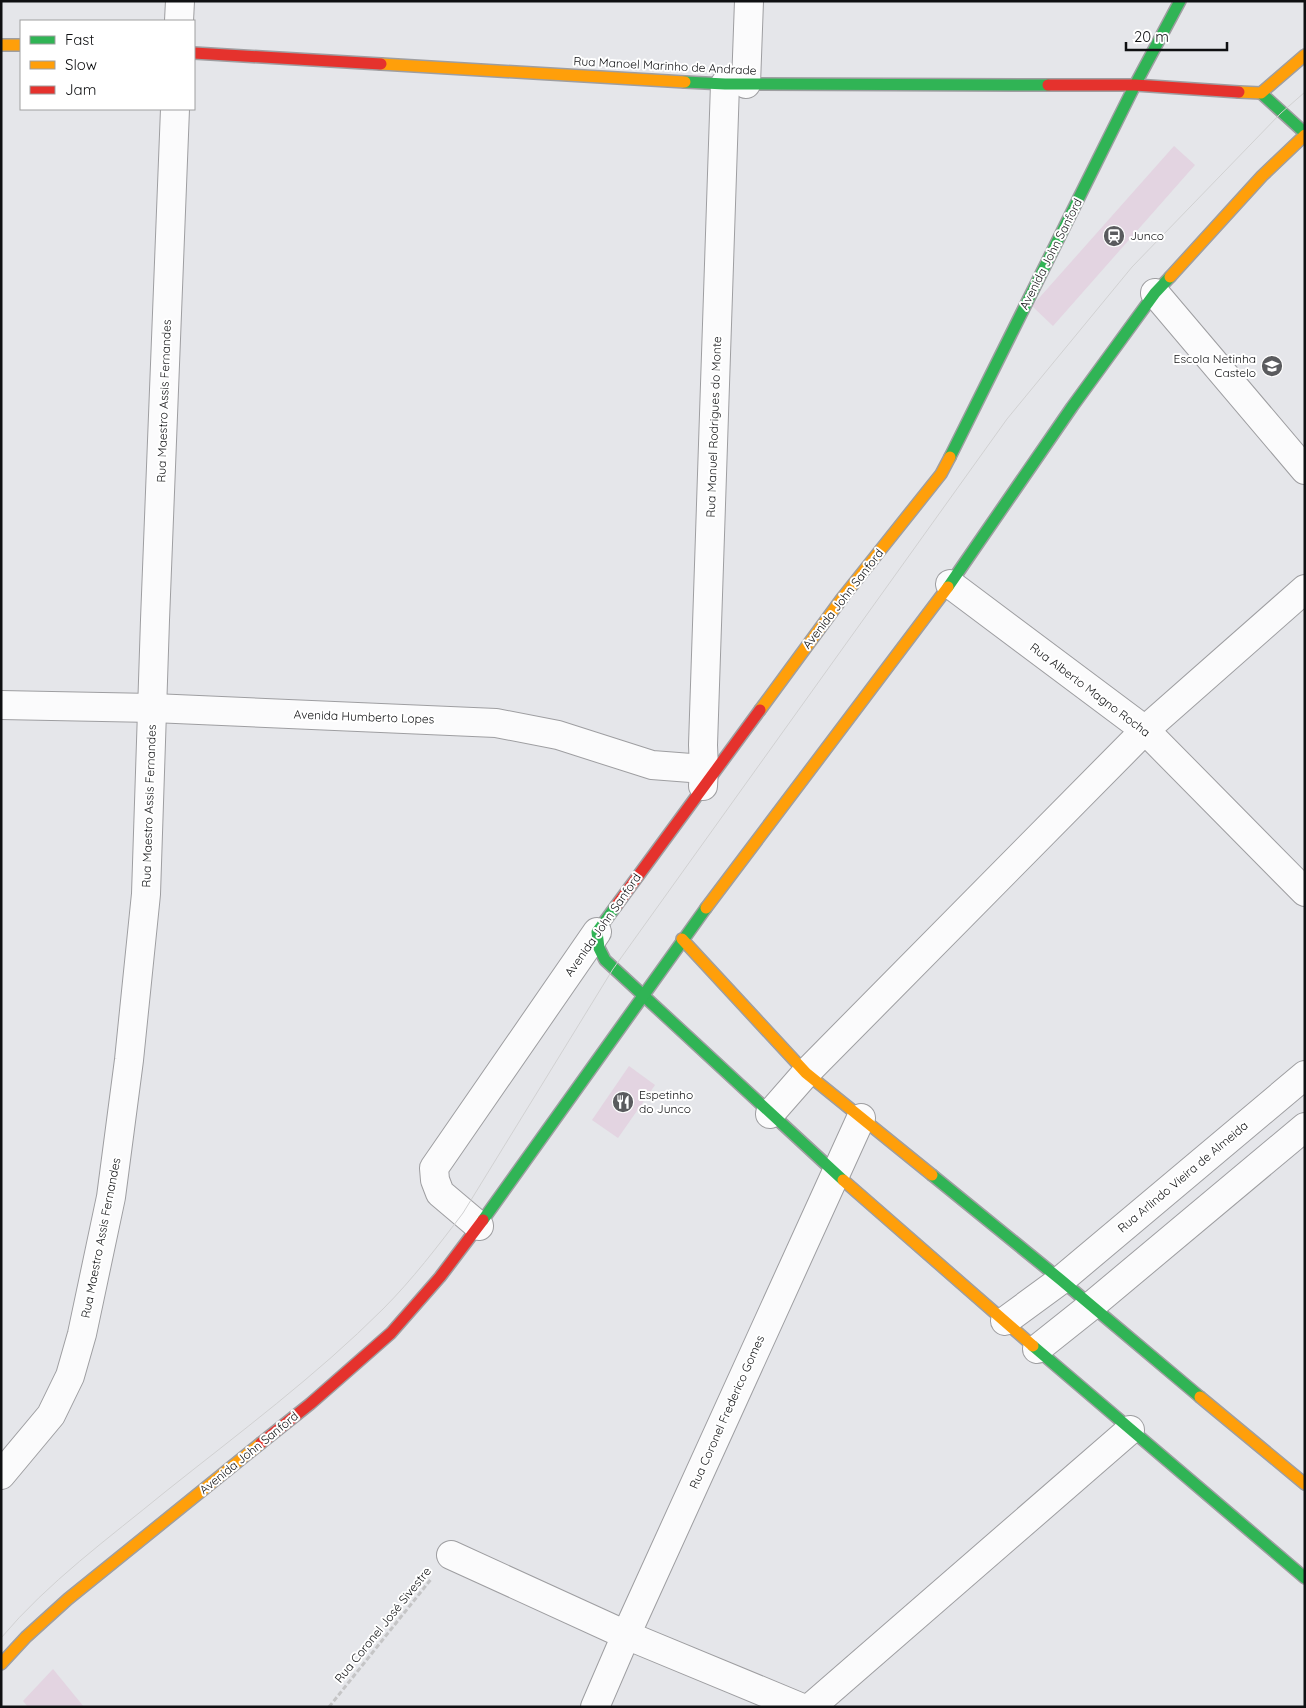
<svg xmlns="http://www.w3.org/2000/svg" width="1306" height="1708" viewBox="0 0 1306 1708" font-family="Quicksand,sans-serif">
<style>
.building{fill:#e3d4e1}
.lines{fill:none;stroke-linecap:round;stroke-linejoin:round}
.street-casing{stroke:#9e9ea1;stroke-width:30}
.fast-casing{stroke:#9e9ea1;stroke-width:14}
.slow-casing{stroke:#9e9ea1;stroke-width:14}
.jam-casing{stroke:#9e9ea1;stroke-width:14}
.path{stroke:#c5c5c6;stroke-width:3;stroke-dasharray:5 2.5;stroke-linecap:butt}
.street{stroke:#fbfbfc;stroke-width:28}
.fast{stroke:#30b455;stroke-width:11}
.slow{stroke:#ff9f0a;stroke-width:11}
.jam{stroke:#e5322d;stroke-width:11}
.tram{stroke:#d1d1d2;stroke-width:1}
.labels{text-anchor:middle;stroke-width:4;stroke-linejoin:round;paint-order:stroke}
.street-label{font-size:12px;fill:#0f1012;stroke:#fff}
.poi-label{font-size:12px;fill:#0f1012;stroke:#fff;text-anchor:start}
</style>
<rect width="100%" height="100%" fill="#e5e6ea"/>
<g class="building">
<path d="M1174,146L1195,165L1053,326L1032,306Z"/>
<path d="M629,1066L655,1085L618,1138L592,1120Z"/>
<path d="M53,1669L84,1707H28L23,1701Z"/>
</g>
<g class="lines">
<g class="street-casing">
<g id="street">
<path d="M179,21L180,1"/>
<path d="M746,84L749,1"/>
<path d="M1155,293L1305,470"/>
<path d="M950,584L1145,730L1305,892"/>
<path d="M1,705L153,708L496,723L558,735L652,765L704,769L703,786"/>
<path d="M704,769L703,745L725,84"/>
<path d="M770,1114L806,1073L1145,730L1305,589"/>
<path d="M479,1226L440,1193L435,1180L434,1168L597,932"/>
<path d="M1005,1321L1061,1280L1305,1075"/>
<path d="M1037,1349L1091,1306L1305,1127"/>
<path d="M1,1475L51,1415L70,1376L82,1334L111,1197L129,1060L146,894L155,620L175,109"/>
<path d="M451,1555L626,1635L800,1707"/>
<path d="M595,1707L626,1635L861,1118"/>
<path d="M811,1707L1130,1430"/>
</g>
</g>
<g class="fast-casing">
<g id="fast">
<path d="M685,82L725,84L1048,85"/>
<path d="M1261,93L1305,133"/>
<path d="M950,457L1135,85L1180,1"/>
<path d="M948,587L1072,407L1155,293L1170,277"/>
<path d="M616,906L597,932L599,948L605,960L843,1180"/>
<path d="M932,1175L1061,1280L1200,1397"/>
<path d="M483,1220L706,908"/>
<path d="M1033,1346L1305,1578"/>
</g>
</g>
<g class="slow-casing">
<g id="slow">
<path d="M1,45H21"/>
<path d="M381,64L685,82"/>
<path d="M1239,92L1261,93L1305,55"/>
<path d="M1170,277L1262,176L1305,135"/>
<path d="M760,710L843,597L941,474L950,457"/>
<path d="M706,908L948,587"/>
<path d="M682,939L806,1073L932,1175"/>
<path d="M843,1180L1033,1346"/>
<path d="M1200,1397L1305,1484"/>
<path d="M1,1664L26,1637L68,1599L261,1443"/>
</g>
</g>
<g class="jam-casing">
<g id="jam">
<path d="M194,53L381,64"/>
<path d="M1048,85H1135L1239,92"/>
<path d="M616,906L760,710"/>
<path d="M261,1443L310,1404L391,1333L440,1277L483,1220"/>
</g>
</g>
<path class="path" d="M329,1707L432,1578"/>
<use href="#street" class="street"/>
<use href="#fast" class="fast"/>
<use href="#slow" class="slow"/>
<use href="#jam" class="jam"/>
<path class="tram" d="M1,1638C48,1582 109,1538 165,1492C239,1433 316,1376 383,1309C412,1280 438,1246 463,1213L613,969L1007,419L1132,267L1281,113L1305,92"/>
</g>
<defs>
<g id="station-disc" transform="scale(1.125)"><circle r="9.5" fill="#5a5b5e" stroke="#fff"/><path d="M-3-6H3Q5-6 5-4V2Q5 4 3 4L4.5 6H3L1.5 4h-3L-3 6H-4.5L-3 4Q-5 4-5 2V-4Q-5-6-3-6ZM-3.5-4v3h7v-3ZM-3.5 1v1.5H-2V1ZM2 1v1.5H3.5V1Z" fill="#fff"/></g>
<g id="school-disc" transform="scale(1.125)"><circle r="9.5" fill="#5a5b5e" stroke="#fff"/><path d="M0-5L7-2L0 1L-7-2ZM-4 1L0 2.5L4 1V4Q0 6-4 4Z" fill="#fff"/></g>
<g id="restaurant-disc" transform="scale(1.125)"><circle r="9.5" fill="#5a5b5e" stroke="#fff"/><path d="M-5-6h1v4h1v-4h1v4h1v-4h1v5L-1.5 .5V6h-2V.5L-5-1ZM5-6V6H3V1.5H1.5Q1.5-4 5-6Z" fill="#fff"/></g>
</defs>
<g fill-rule="evenodd">
<use href="#station-disc" x="1114" y="236"/>
<use href="#school-disc" x="1272" y="366"/>
<use href="#restaurant-disc" x="623" y="1102"/>
</g>
<g class="labels">
<g class="street-label">
<text transform="translate(665 66) rotate(3)" y="4">Rua Manoel Marinho de Andrade</text>
<text transform="translate(1051 254) rotate(-63)" y="4">Avenida John Sanford</text>
<text transform="translate(164 401) rotate(-88)" y="4">Rua Maestro Assis Fernandes</text>
<text transform="translate(714 427) rotate(-88)" y="4">Rua Manuel Rodrigues do Monte</text>
<text transform="translate(843 599) rotate(-52)" y="4">Avenida John Sanford</text>
<text transform="translate(1090 690) rotate(37)" y="4">Rua Alberto Magno Rocha</text>
<text transform="translate(364 717) rotate(2)" y="4">Avenida Humberto Lopes</text>
<text transform="translate(149 806) rotate(-88)" y="4">Rua Maestro Assis Fernandes</text>
<text transform="translate(603 925) rotate(-55)" y="4">Avenida John Sanford</text>
<text transform="translate(1183 1177) rotate(-40)" y="4">Rua Arlindo Vieira de Almeida</text>
<text transform="translate(101 1238) rotate(-79)" y="4">Rua Maestro Assis Fernandes</text>
<text transform="translate(727 1412) rotate(-66)" y="4">Rua Coronel Frederico Gomes</text>
<text transform="translate(249 1453) rotate(-39)" y="4">Avenida John Sanford</text>
<text transform="translate(383 1625) rotate(-51)" y="4">Rua Coronel José Sivestre</text>
</g>
<g class="poi-label">
<text x="1130" y="240">Junco</text>
<text x="1256" y="363" text-anchor="end">Escola Netinha<tspan x="1256" dy="14">Castelo</tspan></text>
<text x="639" y="1099">Espetinho<tspan x="639" dy="14">do Junco</tspan></text>
</g>
</g>
<rect width="1306" height="1708" fill="none" stroke="#0f1012" stroke-width="5"/>
<rect x="20" y="20" width="175" height="90" fill="#ffffff" stroke="#9f9fa0"/>
<rect x="30" y="36" width="25" height="8" fill="#30b455" stroke="#9f9fa0"/>
<text x="65" y="45" font-size="15" fill="#0f1012">Fast</text>
<rect x="30" y="61" width="25" height="8" fill="#ff9f0a" stroke="#9f9fa0"/>
<text x="65" y="70" font-size="15" fill="#0f1012">Slow</text>
<rect x="30" y="86" width="25" height="8" fill="#e5322d" stroke="#9f9fa0"/>
<text x="65" y="95" font-size="15" fill="#0f1012">Jam</text>
<path d="M1126 42v8h101v-8" fill="none" stroke="#0f1012" stroke-width="2.5"/>
<text x="1134" y="42" font-size="15" fill="#0f1012" stroke="#ffffff" stroke-width="4" paint-order="stroke">20 m</text>
</svg>
